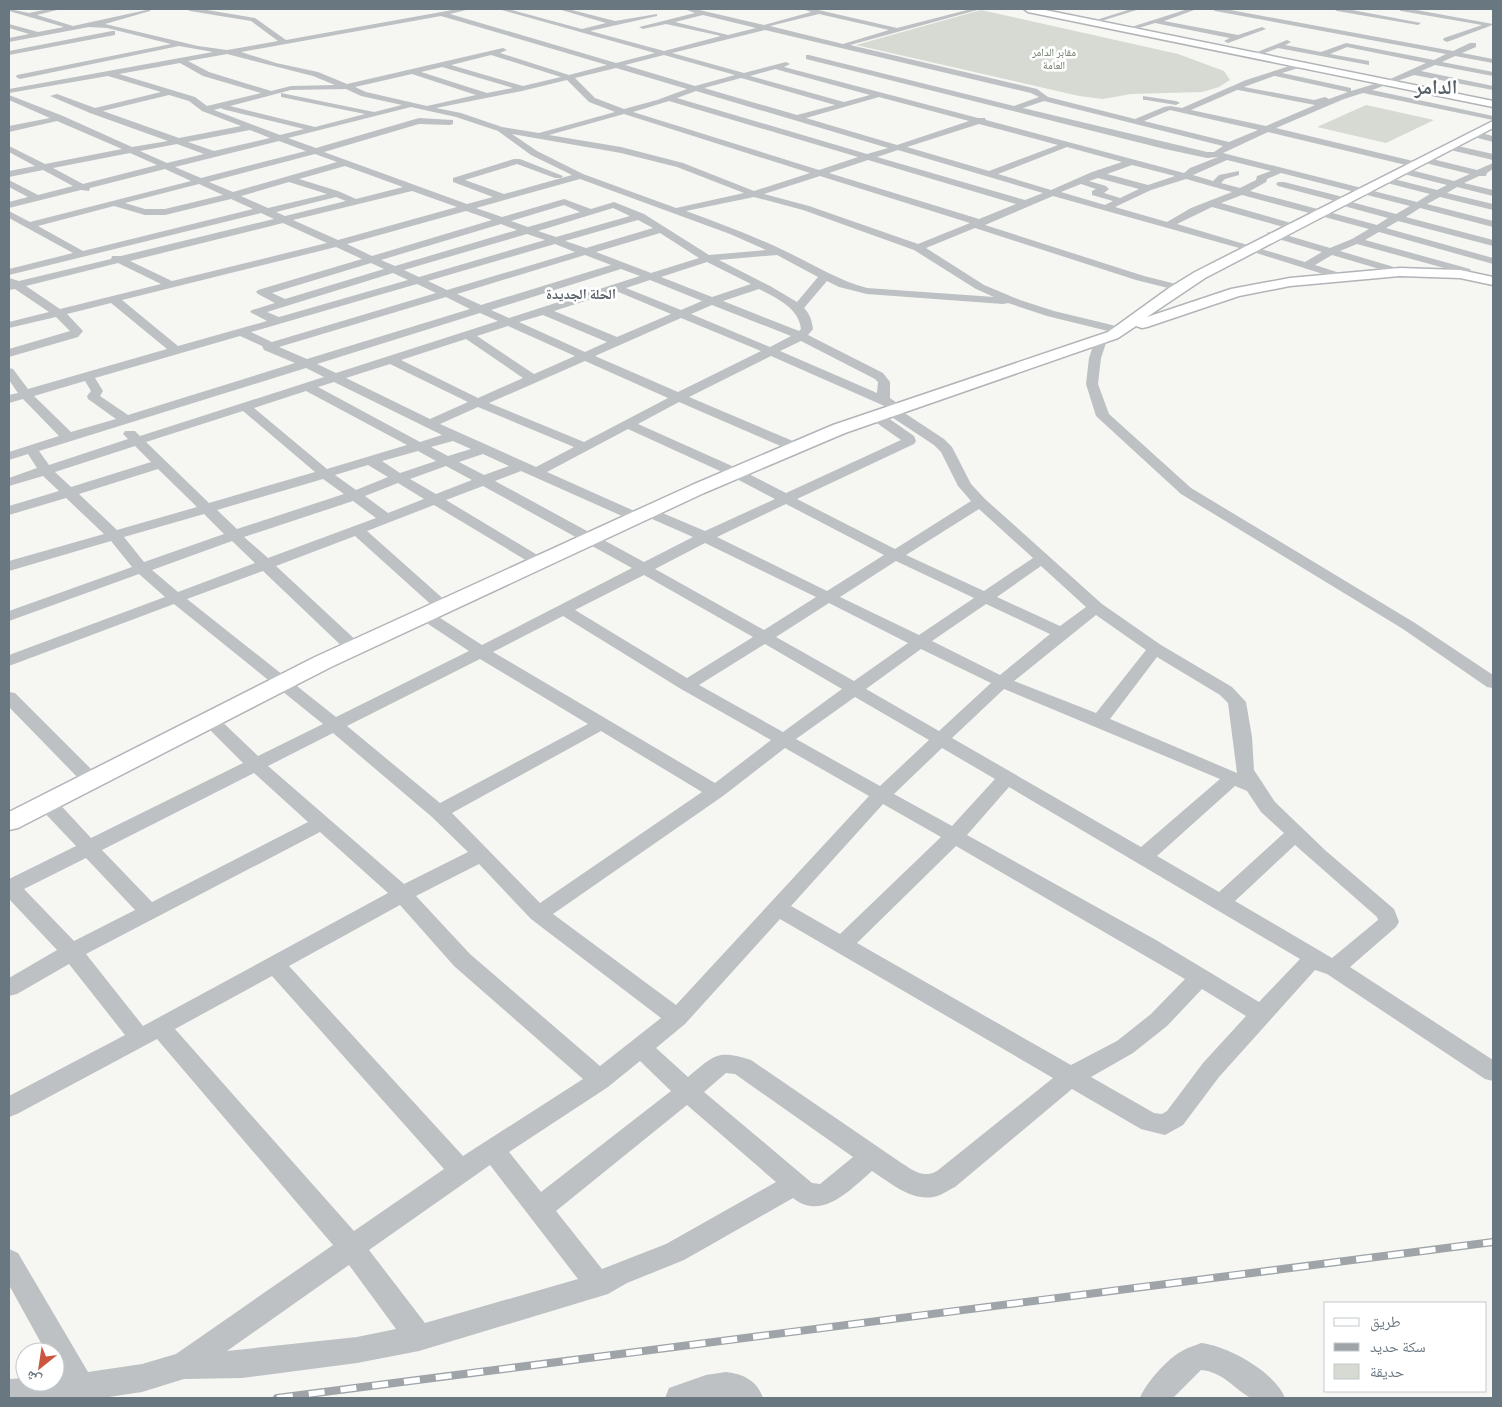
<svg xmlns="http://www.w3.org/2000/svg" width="1502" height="1407" viewBox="0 0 1502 1407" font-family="Signika,'Noto Naskh Arabic',sans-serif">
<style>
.green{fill:#d6dad3}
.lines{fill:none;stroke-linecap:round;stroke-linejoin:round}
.major-casing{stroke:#b1b5b8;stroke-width:3}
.minor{fill:#bdc1c4;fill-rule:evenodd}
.major{fill:#fff;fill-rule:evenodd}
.rail-casing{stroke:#9ea4a8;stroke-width:8}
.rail{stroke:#fff;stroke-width:5.5;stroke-dasharray:16;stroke-linecap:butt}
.labels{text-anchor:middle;stroke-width:5;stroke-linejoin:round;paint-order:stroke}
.far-park-label{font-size:11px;fill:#6b7867;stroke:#fff}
.far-quarter-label{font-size:14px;font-weight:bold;fill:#566066;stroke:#fff}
.far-town-label{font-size:20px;font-weight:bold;fill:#566066;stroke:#fff}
</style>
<rect width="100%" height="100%" fill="#f6f6f3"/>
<g class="green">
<path d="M981,10L1178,54L1224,71L1230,80L1219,87L1202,92L1131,94L1103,99L1079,96L856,45Z"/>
<path d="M1366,105L1434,120L1386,143L1317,127Z"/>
</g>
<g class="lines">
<g class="major-casing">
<g id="major">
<path d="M1024,9H1040L1493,101V107L1028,12Z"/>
<path d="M1493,121V128L1205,278L1147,317L1231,289L1290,278L1400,268L1460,270L1493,277V285L1460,278L1400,276L1290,286L1239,296L1147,327L1142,328L1136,326L1118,338L845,433L704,493L331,667L18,828L9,830V812L315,657L692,485L833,425L1108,332L1169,288L1195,272Z"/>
</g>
</g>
<g class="minor">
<path d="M9,9L29,13L48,9H61L37,15L73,26L151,9L150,11L105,24L198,46L227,50L278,41L251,21L190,11L187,9H201L255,18L286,40L458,9H470L450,14L616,63L655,53L498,9H508L582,29L606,23L558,9H568L615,21L657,14V16L590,31L664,51L721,36L666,24L643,29L639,27L695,13L684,9H695L764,25L811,12L803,9H814L897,28L971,9H981L850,45L1037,89L1048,97L1135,119L1164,107L1170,106L1182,108L1246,80L1299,63L1303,65L1302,67L1282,73L1351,88V91L1388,80L1426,63L1347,47L1330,54L1369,61V65L1278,48L1254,57L1250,55L1287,40L1291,42L1285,45L1321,52L1346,43L1434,60L1446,54L1215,11L1212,9H1225L1453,51L1470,43H1476V47L1462,53L1493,59V63L1455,56L1442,62L1493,72V76L1435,65L1421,71L1493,86V90L1414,75L1372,90L1493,116V120L1363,93L1344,99L1276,128L1413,161V165L1410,166L1268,132L1223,153L1417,202L1430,194L1383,182L1381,180L1386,177L1437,190L1447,185L1400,173L1398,171L1403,168L1454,181L1470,174L1421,162L1419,160L1424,157L1477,170L1493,163V169L1487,173L1486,176H1479L1464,183L1493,190V196L1457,187L1447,193L1493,204V210L1440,197L1427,204L1493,221V227L1420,208L1406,217L1493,240V246L1398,221L1386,228L1493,258V264L1379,232L1365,240L1470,269L1471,271L1466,274L1357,244L1340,251L1404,270L1405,272L1400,275L1332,255L1315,265L1346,275L1347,277L1342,280L1250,251L1053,196L985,225L1144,276L1176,284L1178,286L1176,288L1172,289L1136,280L975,228L926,248L984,285L1020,300L1054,311L1116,326L1118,328L1116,330L1112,332L1047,316L1008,303L1003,304L867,294L839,287L827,281L804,308C810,314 812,321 813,329L808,335L883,373L890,382V398L900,405L897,408L944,439L952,447L971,484L985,499L1102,604L1161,645L1232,687L1246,702L1252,737L1254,770L1275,802L1326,851L1394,909L1399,922L1396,927L1350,967L1493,1060V1081L1485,1079L1327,974L1315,970L1219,1077L1183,1125L1165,1135L1141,1129L1072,1089L955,1187C948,1190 941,1196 933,1197C911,1201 889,1182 872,1171C852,1188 822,1222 793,1198L684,1260L627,1283L608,1294L419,1351L357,1363L242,1378L184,1379L142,1392L102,1398H9V1379L25,1378V1382H55V1375H59L55,1367V1352H46L9,1285V1249L18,1253L88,1372L142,1364L176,1354L333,1245L157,1039L17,1114L9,1117V1096L125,1035L69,964L17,994L9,996V978L57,950L9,899V879L76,846L40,808L37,803L40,798L47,797L54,798L91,838L243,763L203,723L200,719L203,715L209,713L215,715L258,756L323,724L174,604L9,666V655L165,597L139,574L9,621V611L132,567L111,541L9,571V561L104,534L66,498L9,515V506L59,491L43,476L9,486V478L37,468L28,454L9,460V452L59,436L23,399L9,403V395L18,393L9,380V368L13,369L28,389L167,349L111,303L67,314L83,331L78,337L9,357V349L70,331L56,317L9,328V322L49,312L15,289L9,290V278L19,281L111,259L112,256H121L274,219L261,213L9,275V269L73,253L9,218V211L30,222L191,181L165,169L90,188L89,191L81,190L9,208V202L28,197L9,187V180L38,195L73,186L43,170L9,177V171L35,166L9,152V146L45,164L122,149L57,121L9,132V126L50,118L9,100V95L63,116L132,147L168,141L90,113L50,96L57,94L95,108L161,92L108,76L9,93V89L213,52L179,46L20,79L16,77L17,75L171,44L107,28L89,27L9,42V38L29,34L9,28V24L38,32L64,27L9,11ZM819,14L889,30L843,44L770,26ZM703,15L756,28L728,35L675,22ZM441,16L607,65L569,75L500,53L507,50L503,48L347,84L318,72L276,63L241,52ZM765,30L1031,93L1039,97L1014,106L809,55H806V59L1165,149L1207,158L1218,157L1190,168L1184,173L986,120L985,118H978L784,67L790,64L786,62L744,73L672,53ZM227,54L313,76L335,85L291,86L271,91L209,72L188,61ZM491,55L561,77L523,86L451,65ZM664,55L735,75L695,86L625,65ZM180,63L203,76L261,93L207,106L195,97L119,74ZM442,67L513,88L487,93L421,72ZM616,68L687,89L657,100L624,109L595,98L575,78ZM775,69L870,95L844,102L750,76ZM412,74L476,95L427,106L366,92L355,87ZM1274,76H1275L1348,92L1329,99L1325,97L1314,100L1244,87ZM741,78L835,105L797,115L704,88ZM567,80L589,102L615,112L539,133L502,127L461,113L436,108L522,91ZM346,89L361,96L402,105L374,112L281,93V97L365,114L315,127L230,106L291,90ZM1237,90H1238L1315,105L1266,126L1191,110ZM696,91L888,148L867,154L677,98ZM169,95L189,101L202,111L241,126L179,138L103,111ZM879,97L969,121L897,145L806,118ZM669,101L858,157L819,170L633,112ZM1044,101L1223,146L1214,152H1207L1023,108ZM411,107L456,117L498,131L531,155L572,175L504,194L465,180L517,164L555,178H561L563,176L520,159H514L453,178V182L493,197L467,204L324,152L419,124L450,125L453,124V120L419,118L316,148L288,138ZM221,108L222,109L304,129L280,135L214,110ZM1170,110L1258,130L1229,142L1144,121ZM624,114L810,173L754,191L683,163L621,147L549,135ZM979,124L1058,145L989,171L907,147ZM250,130L270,138L214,151L188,142ZM512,134L621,153L677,167L744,193L676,208L583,174L537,151ZM279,141L306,151L201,178L175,167ZM177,144L204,154L167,163L140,151ZM1067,147L1122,162L1092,172L1051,190L998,174ZM898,150L1043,193L1025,200L877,157ZM130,153L157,165L83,184L53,168ZM315,154L337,162L233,192L209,182ZM868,160L1016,204L979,219L829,173ZM1227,160L1271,171L1257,176L1256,180L1240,188L1221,183L1225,179L1239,175V171L1219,175L1213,181L1193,175ZM1132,165L1175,176L1148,185L1107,174ZM345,166L403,187L356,199L338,191L299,179ZM1281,173L1410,206L1396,214L1344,200L1343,197L1284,182H1278L1276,184L1278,186L1339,202L1340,205L1388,218L1377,225L1250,191L1266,182L1267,179ZM820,176L970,223L918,244L809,206L764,194ZM1098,178L1139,189L1120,198L1104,193L1109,189L1106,186L1089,181ZM580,179L730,234L766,250L709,255L644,214L614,202L591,209L564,199L502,217L476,208ZM1186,179L1232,192L1191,208L1167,222L1115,207L1151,190ZM289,182L327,194L268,208L241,196ZM199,184L223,195L165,209H145L125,203ZM1081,184L1096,189L1092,191V195L1113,201L1105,205L1061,192ZM412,191L457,207L338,240L293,220ZM1242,195L1369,229L1352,239L1330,248L1276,232H1268L1267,234L1268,236L1322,252L1305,262L1177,224L1212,207L1294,230L1299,227L1298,225L1221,203ZM336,197L346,201L285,216L276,212ZM754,197L803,210L914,250L976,289L994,297L867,288C837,280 811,263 783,250C751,235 719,223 686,211ZM231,199L253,209L83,251L38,226L114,206L145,215H165ZM564,205L580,212L528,227L511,221ZM613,208L630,216L556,237L538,231ZM466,211L492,220L372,256L347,244ZM638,220L653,228L586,248L565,241ZM283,223L327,243L172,281L130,261ZM501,224L517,230L395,266L381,260ZM660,233L699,258L651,273L596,252ZM527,234L545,240L419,277L404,270ZM555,244L575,252L447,290L428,281ZM336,247L362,259L258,290L256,292L258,294L275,303L252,310L250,312L267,321L178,346L122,300ZM585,255L611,265L481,305L457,294ZM777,255L818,277L797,302L770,286L719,260ZM707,262L751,284L712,297L661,277ZM118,263L161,284L60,309L26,286ZM371,263L384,269L285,299L272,293ZM621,269L640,276L509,318L491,310ZM393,273L408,280L279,317L267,312ZM650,280L702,301L681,310L626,288ZM417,284L436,293L272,342L251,332ZM759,289C776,298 799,308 801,329L799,331L723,301ZM616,291L671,314L617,337L554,311ZM446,297L470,309L307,359L279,347ZM712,305L791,336L770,347L691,314ZM480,313L498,321L336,373L317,364ZM543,315L607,342L585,352L519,322ZM681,318L761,351L678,392L595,356ZM508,326L575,356L534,374L477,336ZM240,336L262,346L264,350L295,363L128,415L100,396L103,391L95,378ZM466,339L523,378L478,398L401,360ZM801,341L875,379L878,382L877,393L780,351ZM771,356L889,408L886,411L887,414L934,445L941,452L958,486L971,501L895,549L797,499L914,444L916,441L914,436L881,413L876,412L869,416L871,419L901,440L786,493L741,470L638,424L679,402L790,450H800L802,447L800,444L689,397ZM585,361L668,398L584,442L489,403ZM390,364L468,402L430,419L346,378ZM306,368L324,377L140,436L135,431H125L123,434L128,439L49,465L39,451ZM85,381L91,391L87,396L88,399L116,419L71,432L34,396ZM334,382L442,435L420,442L318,387ZM306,391L407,445L327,469L254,408ZM478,407L574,447L536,467L440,424ZM243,411L315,472L209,503L146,442ZM628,429L731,476L775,499L705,531L653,509H643L641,512L643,515L693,537L644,562L495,481L521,471L631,520H641L643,517L641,514L547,472ZM453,441L471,449L448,456L431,447ZM135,446L151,462L71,487L55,472ZM418,451L436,461L400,473L382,461ZM483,454L509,466L484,475L459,462ZM368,465L388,477L356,490L335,475ZM446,466L472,480L436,494L410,479ZM158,469L197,507L117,530L79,494ZM323,479L344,494L237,529L217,510ZM398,483L424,499L388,513L365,496ZM483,486L632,568L482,645L431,612H419L417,615L419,618L469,651L336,717L187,599L263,571L348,652H360L362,648L360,644L276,566L355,536L436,609H448L450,606L448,603L367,531L434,505L534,565H544L547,562L544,559L446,500ZM353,501L376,518L268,558L244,537ZM786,504L884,555L827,591L717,537ZM979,509L1033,558L984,591L906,555ZM204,514L224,534L144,562L124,537ZM232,541L255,563L178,592L152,570ZM705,543L816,597L764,630L655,569ZM896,561L974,598L919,635L840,597ZM1041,566L1086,607L1060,626L997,597ZM644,575L753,637L687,678L575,610ZM829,603L908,643L854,681L776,637ZM986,604L1050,634L1000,675L932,641ZM1096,615L1146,650L1096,713L1014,681ZM563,616L681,689L771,740L715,783L493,652ZM765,644L842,689L783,732L699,685ZM921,649L991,683L939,731L866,689ZM1157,657L1220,695L1228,703L1237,773L1110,719ZM480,659L588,724L440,803L347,726ZM1004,689L1220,779L1141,847L952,738ZM855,697L929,740L880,786L796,739ZM601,731L702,792L540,903L452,813ZM333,733L432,817L468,852L404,884L268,766ZM785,748L869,796L676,1005L553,914L723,796ZM942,748L995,779L952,826L894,794ZM254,773L308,822L152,902L102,850ZM1235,786L1247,791L1261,812L1284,833L1219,892L1157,856ZM1009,787L1300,959L1259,1002L1156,940L967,835ZM883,804L941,837L840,934L791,906ZM320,832L388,893L143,1026L86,954ZM1295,845L1377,917L1378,920L1332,958L1235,901ZM956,846L1185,979L1151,1014L1117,1041L1071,1065L857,943ZM86,858L135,910L74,941L24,889ZM479,864L531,919L661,1018L600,1066L470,954L416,896ZM400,905L454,966L583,1079L463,1156L289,966ZM780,919L1053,1078L937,1171C922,1179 913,1170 900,1162L751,1060C716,1049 714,1056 688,1077L656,1048L685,1024ZM272,976L444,1169L354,1231L175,1029ZM1202,989L1246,1016L1203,1063L1167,1111L1162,1114L1154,1113L1091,1077L1133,1053L1167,1026ZM640,1061L671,1091L541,1192L509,1152L608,1087ZM726,1073L735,1074L853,1157L820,1184L812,1183L704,1092ZM687,1105L776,1182L666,1244L602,1269L556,1211ZM490,1165L578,1279L425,1323L369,1250ZM349,1265L396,1329L357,1337L227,1351Z"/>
<path d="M1131,9H1140L1098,22L1093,21Z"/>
<path d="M1188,9H1197L1164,21L1238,35L1262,27L1266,29L1228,43L1224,41L1230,38L1155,23L1129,31L1125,29Z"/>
<path d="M1334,9H1347L1421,23L1418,25L1337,11Z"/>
<path d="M1398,9H1411L1493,24L1490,26L1447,42L1443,40L1444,38L1482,25L1401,11Z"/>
<path d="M112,31H115V35L9,55V51Z"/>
<path d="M1143,96L1176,101L1180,103L1176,105L1146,100H1143Z"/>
<path d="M1473,131L1493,136V142L1470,136V132Z"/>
<path d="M1449,144L1493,154V160L1446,149L1445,147Z"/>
<path d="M1101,336L1107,340L1101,358L1098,384L1109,414L1191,488L1415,623L1493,675V688L1487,687L1403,629L1181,494L1096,416L1086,384L1089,358L1095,340Z"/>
<path d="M9,692L15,693L98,776L100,780L98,784L91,786L84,784L9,707Z"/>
<path d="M1201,1343C1228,1346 1275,1372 1285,1398C1277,1398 1255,1401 1249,1397C1232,1387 1223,1372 1201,1370L1173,1398H1140C1145,1384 1168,1358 1182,1351C1188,1347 1195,1346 1201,1343Z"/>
<path d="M726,1372C744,1374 757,1381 763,1398H665L669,1388L706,1375Z"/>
</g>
<use href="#major" class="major"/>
<g class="rail-casing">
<path id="rail" d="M277,1398L1493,1242"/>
</g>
<use href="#rail" class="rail"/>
</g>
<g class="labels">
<g class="far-park-label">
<text x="1054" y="56">مقابر الدامر<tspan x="1054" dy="13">العامة</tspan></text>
</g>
<g class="far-quarter-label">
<text x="581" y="299">الحلة الجديدة</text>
</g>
<g class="far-town-label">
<text x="1436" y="94">الدامر</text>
</g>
</g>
<rect width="1502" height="1407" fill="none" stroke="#697780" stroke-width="20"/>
<rect x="1324" y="1302" width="162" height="90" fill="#ffffff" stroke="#c3c9cc"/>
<rect x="1334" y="1318" width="25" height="8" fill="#ffffff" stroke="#c3c9cc"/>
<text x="1370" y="1327" font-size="15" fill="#697780">طريق</text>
<rect x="1334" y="1343" width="25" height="8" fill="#9ea4a8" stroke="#c3c9cc"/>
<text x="1370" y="1352" font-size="15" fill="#697780">سكة حديد</text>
<rect x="1334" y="1364" width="25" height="15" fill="#d6dad3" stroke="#c3c9cc"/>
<text x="1370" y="1377" font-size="15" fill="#697780">حديقة</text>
<g transform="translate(40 1367) rotate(210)"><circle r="24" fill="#ffffff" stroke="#c3c9cc"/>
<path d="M0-4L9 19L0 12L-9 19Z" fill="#cc553d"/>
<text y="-8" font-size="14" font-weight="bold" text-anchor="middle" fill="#697780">ش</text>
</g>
</svg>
